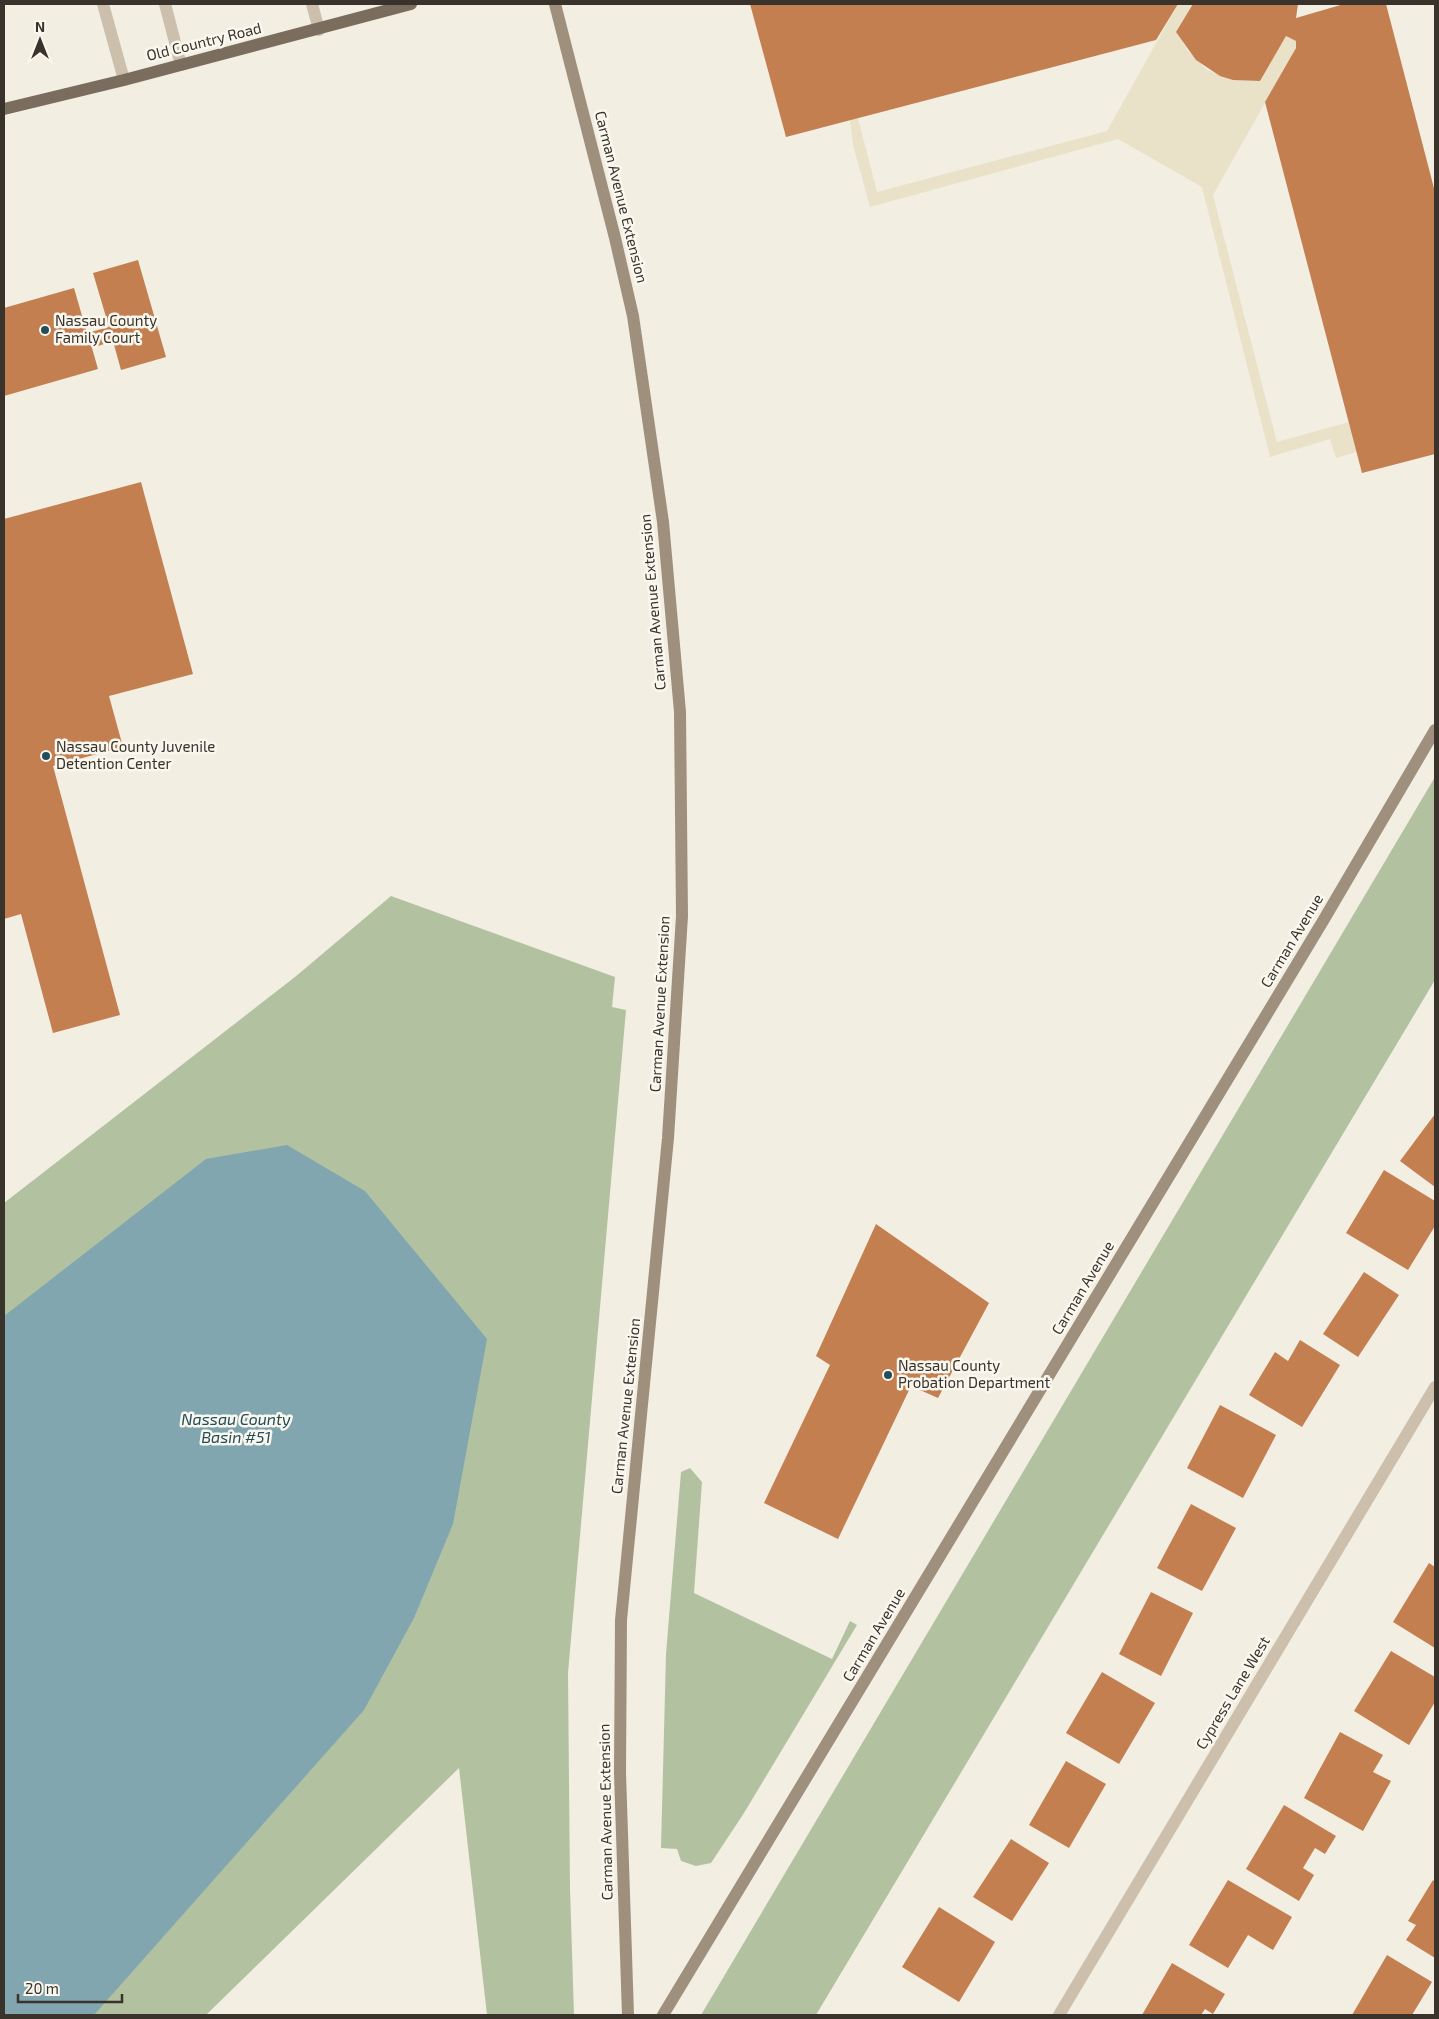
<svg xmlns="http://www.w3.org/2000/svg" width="1439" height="2019" viewBox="0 0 1439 2019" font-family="'Exo 2',sans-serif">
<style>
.green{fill:#b2c2a1}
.plaza{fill:#eae1c9}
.water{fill:#81a6b0}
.building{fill:#c37f50}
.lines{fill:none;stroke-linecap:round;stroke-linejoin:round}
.lane{stroke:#ccc0ad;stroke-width:12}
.street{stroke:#ccc0ad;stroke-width:12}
.secondary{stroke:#9f907e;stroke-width:12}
.primary{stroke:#7b6d5d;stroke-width:12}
.poi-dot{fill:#224e5b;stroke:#faf7ee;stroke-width:2}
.labels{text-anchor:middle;stroke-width:5;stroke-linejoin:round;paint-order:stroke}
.street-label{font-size:15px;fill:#3a332c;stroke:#faf7ee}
.poi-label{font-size:15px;fill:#3a332c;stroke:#faf7ee;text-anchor:start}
.water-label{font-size:16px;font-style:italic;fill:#224e5b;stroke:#faf7ee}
</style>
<rect width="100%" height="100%" fill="#f3eee2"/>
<g class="green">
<path d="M1435,777V980L816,2015H701Z"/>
<path d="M391,896L615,977L612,1007L626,1010L568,1673L570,1888L574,2015H487L459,1768L206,2015H4V1203L295,977Z"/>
<path d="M690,1468L702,1482L694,1593L832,1659L850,1621L857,1625L744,1813L711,1863L696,1866L681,1861L677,1849L661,1848L666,1654L681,1472Z"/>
</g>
<path class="plaza" d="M1178,4H1193L1177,32L1187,50L1207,70L1233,80L1260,81L1286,36L1296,41V48L1213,195L1277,442L1349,422L1357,452L1336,458L1330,439L1270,457L1202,187L1118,139L870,207L853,145L850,120L858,118L877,192L1107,131Z"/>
<path class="water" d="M287,1145L365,1191L487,1339L453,1524L414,1618L364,1710L94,2015H4V1316L206,1159Z"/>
<g class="building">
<path d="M750,4H1178L1156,40L786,137Z"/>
<path d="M1193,4H1298L1296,18L1344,4H1386L1435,192V454L1362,473L1265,102L1296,48V41L1286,36L1260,81L1233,80L1220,76L1196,60L1176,32Z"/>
<path d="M138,260L166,357L121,370L113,341L92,348L98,369L4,396V308L74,288L87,333L109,327L93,273Z"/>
<path d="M141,482L193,674L109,696L123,747L53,766L120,1015L53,1033L21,914L4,919V519Z"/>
<path d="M1435,1114V1187L1400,1161Z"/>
<path d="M1384,1170L1435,1201V1226L1408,1270L1346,1233Z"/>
<path d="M876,1224L989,1303L938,1398L911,1386L838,1539L764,1503L830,1365L816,1356Z"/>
<path d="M1364,1272L1399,1295L1358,1357L1323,1334Z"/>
<path d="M1300,1340L1340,1365L1302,1427L1249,1395L1275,1352L1288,1361Z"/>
<path d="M1220,1405L1276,1435L1243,1498L1187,1468Z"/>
<path d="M1191,1504L1236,1528L1202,1591L1157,1568Z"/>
<path d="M1429,1563L1435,1567V1648L1393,1622Z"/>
<path d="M1151,1592L1193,1613L1161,1676L1119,1654Z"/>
<path d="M1391,1651L1435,1677V1702L1409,1745L1354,1711Z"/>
<path d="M1102,1672L1155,1703L1119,1764L1066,1733Z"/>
<path d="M1340,1732L1383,1755L1373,1772L1391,1781L1363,1831L1304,1798Z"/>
<path d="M1066,1761L1106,1784L1069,1848L1029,1825Z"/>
<path d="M1284,1805L1336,1836L1325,1854L1315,1848L1303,1868L1314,1875L1299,1901L1246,1869Z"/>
<path d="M1011,1839L1049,1863L1012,1921L973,1897Z"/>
<path d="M1228,1880L1292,1917L1273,1950L1248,1935L1228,1968L1189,1945Z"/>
<path d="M1433,1880L1435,1882V1958L1406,1940L1416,1925L1408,1921Z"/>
<path d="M939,1907L995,1942L959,2002L902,1967Z"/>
<path d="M1387,1955L1432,1982L1412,2015H1352Z"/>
<path d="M1172,1963L1225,1994L1213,2014L1205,2009L1201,2015H1142Z"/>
</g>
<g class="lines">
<g class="lane">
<path d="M103,4L124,80"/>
<path d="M165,4L181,65"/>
<path d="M312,4L319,30"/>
</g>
<path class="street" d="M1059,2015L1435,1387"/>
<g class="secondary">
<path d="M555,4L615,238L633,316L663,522L680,712L682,916L668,1138L621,1620L620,1773L628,2015"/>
<path d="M663,2015L1323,921L1435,730"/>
</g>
<path class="primary" d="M4,109L124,80L411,4"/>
</g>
<g class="poi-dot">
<circle cx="45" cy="330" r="5"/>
<circle cx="46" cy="756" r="5"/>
<circle cx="888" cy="1375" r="5"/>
</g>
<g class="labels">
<g class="street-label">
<text transform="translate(204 42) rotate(-14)" y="5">Old Country Road</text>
<text transform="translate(621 197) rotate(76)" y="5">Carman Avenue Extension</text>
<text transform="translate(653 602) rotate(-95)" y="5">Carman Avenue Extension</text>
<text transform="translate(1292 941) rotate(-59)" y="5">Carman Avenue</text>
<text transform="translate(660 1004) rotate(-87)" y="5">Carman Avenue Extension</text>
<text transform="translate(1083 1288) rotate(-59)" y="5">Carman Avenue</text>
<text transform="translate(626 1406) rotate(-84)" y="5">Carman Avenue Extension</text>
<text transform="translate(874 1635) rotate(-59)" y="5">Carman Avenue</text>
<text transform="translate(1233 1693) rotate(-59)" y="5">Cypress Lane West</text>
<text transform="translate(606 1812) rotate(-91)" y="5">Carman Avenue Extension</text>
</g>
<g class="poi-label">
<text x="55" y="326">Nassau County<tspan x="55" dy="17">Family Court</tspan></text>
<text x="56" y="752">Nassau County Juvenile<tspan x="56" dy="17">Detention Center</tspan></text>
<text x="898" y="1371">Nassau County<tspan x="898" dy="17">Probation Department</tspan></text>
</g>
<g class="water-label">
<text x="236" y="1425">Nassau County<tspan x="236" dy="18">Basin #51</tspan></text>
</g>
</g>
<rect width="1439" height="2019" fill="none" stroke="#3a332c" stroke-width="10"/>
<g transform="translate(40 40)" stroke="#faf7ee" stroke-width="4" paint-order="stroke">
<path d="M0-4L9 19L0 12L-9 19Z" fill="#3a332c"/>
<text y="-8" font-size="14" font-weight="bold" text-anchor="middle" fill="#3a332c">N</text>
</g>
<path d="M18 1994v8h104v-8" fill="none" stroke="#3a332c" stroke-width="2.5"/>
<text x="25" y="1994" font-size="15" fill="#3a332c" stroke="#faf7ee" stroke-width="4" paint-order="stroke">20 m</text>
</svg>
